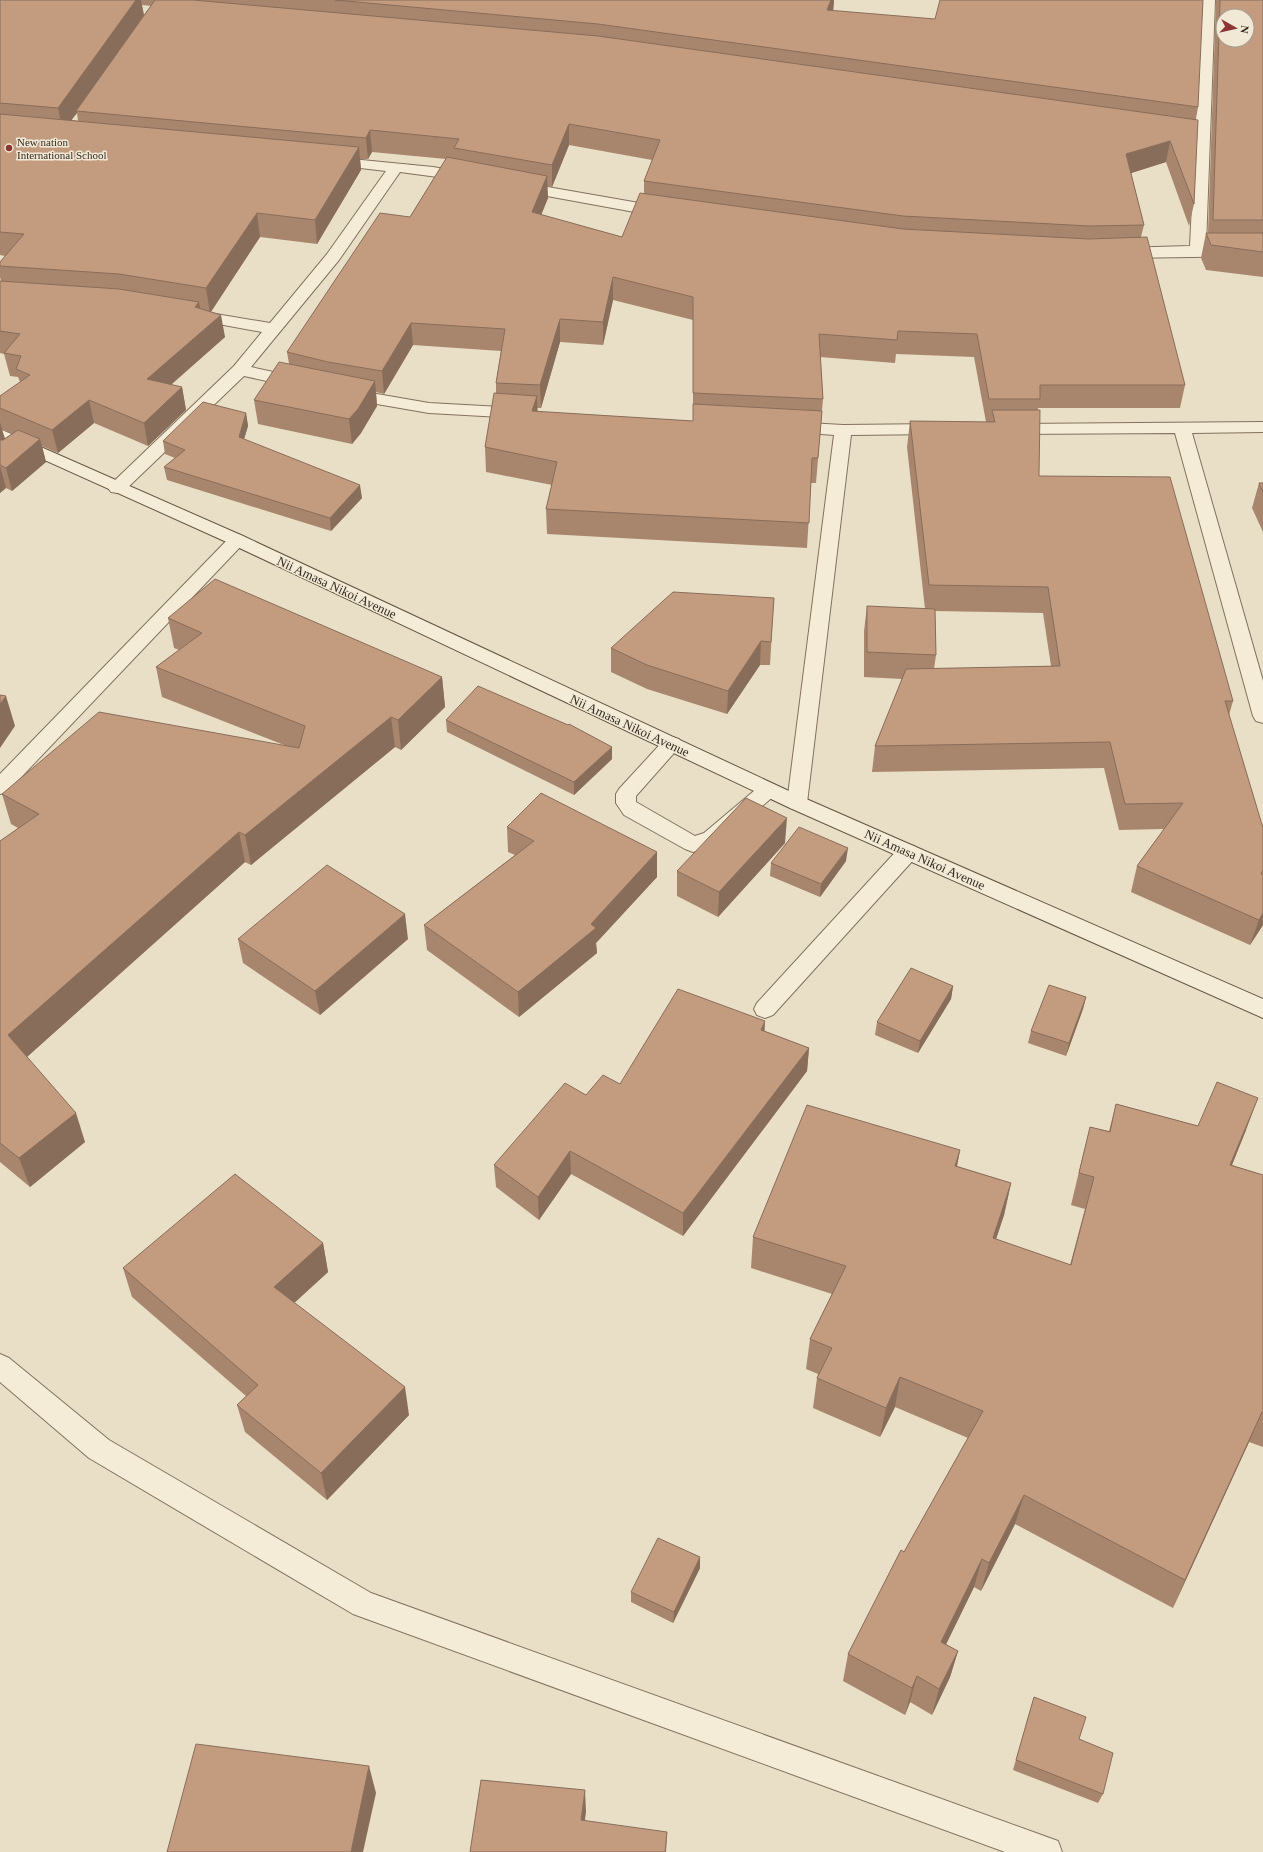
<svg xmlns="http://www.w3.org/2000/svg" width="1263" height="1852" viewBox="0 0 1263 1852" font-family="Georgia,serif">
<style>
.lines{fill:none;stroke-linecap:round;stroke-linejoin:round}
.lane-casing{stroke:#82715e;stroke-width:2}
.street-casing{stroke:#82715e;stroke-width:2}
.secondary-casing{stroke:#645341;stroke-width:2}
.lane{fill:#f5ecd8;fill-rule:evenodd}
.street{fill:#f5ecd8;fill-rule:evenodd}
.secondary{fill:#f5ecd8;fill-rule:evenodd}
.wall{fill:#a8866e;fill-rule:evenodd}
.shaded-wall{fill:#886d5a}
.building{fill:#c39c80;stroke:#886d5a;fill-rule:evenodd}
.poi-dot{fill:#8b3535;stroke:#f1e9d5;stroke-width:1.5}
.labels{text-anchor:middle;stroke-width:3;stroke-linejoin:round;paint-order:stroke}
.far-poi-label{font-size:11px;fill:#342a20;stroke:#f1e9d5;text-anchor:start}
.street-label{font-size:13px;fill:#342a20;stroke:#f1e9d5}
</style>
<rect width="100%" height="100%" fill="#e9dfc6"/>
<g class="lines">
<g class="lane-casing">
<g id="lane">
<path d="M672,737L679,739L682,744L636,796V802L695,836L704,833L761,785L768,783L775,785L778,790L775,795L718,844L693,852L685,849L624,815L616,803V794L619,789L665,739Z"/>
<path d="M908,844L916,847L919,852L916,857L773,1015L765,1018L757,1015L754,1009L757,1003L900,847Z"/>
</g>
</g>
<g class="street-casing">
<g id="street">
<path d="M1201,0H1215L1206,246H1263V256L1120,258L1114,256L1112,253L1114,250L1120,248L1190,246L1195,140L1162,135L1160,132L1162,129L1167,128L1195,132Z"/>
<path d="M331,157L433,167L468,173L473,174L475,177L473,180L468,181L400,172L339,260L251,367L305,379L307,383L305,387L299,388L244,376L123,492L117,493L111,492L108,488L111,484L234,366L262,332L186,318L184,315L186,312L192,310L270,323L327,254L386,171L326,164L324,161L326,158Z"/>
<path d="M519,182L662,207L667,209L670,212L667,215L662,217L514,190L511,187L514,184Z"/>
<path d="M348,389L429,403L520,408L526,409L529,413L526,417L520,418L429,413L342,398L339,394L342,390Z"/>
<path d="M790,422L843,425L938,424L944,425L947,429L944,433L938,434L851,435L807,803L804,808L797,810L790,808L787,803L834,435L784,431L781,427L784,423Z"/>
<path d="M1263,422V432L1192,433L1263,681V723L1256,721L1253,716L1175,433L1010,434L1004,433L1001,429L1004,425L1010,424Z"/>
<path d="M237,534L243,536L246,540L243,544L7,792L0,794V774L231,536Z"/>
<path d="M0,1354L9,1358L109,1440L371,1593L1047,1837L1058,1841L1062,1852H1005L353,1614L89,1458L0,1382Z"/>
</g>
</g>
<g class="secondary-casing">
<path id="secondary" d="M0,429L243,536L804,798L1263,999V1018L790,808L231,544L0,440Z"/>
</g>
<use href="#lane" class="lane"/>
<use href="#street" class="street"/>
<use href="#secondary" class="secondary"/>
</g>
<g class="wall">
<path d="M0,0H834L833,11L1198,107L1196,119L1194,204L1189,226L1166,162L1131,173L1144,225L1141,237L1185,385L1180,408H1038L1039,476L1233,701L1229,715L1263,828V925L1250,945L1131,892L1137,866L1164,829L1119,830L1104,768L872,772L875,746L902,679L864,677V631L867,606L925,609L907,447L910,421L986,422L974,357L896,354L895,363L820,357L823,399L816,483H811L807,548L547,534L546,509L552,485L486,472L485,447L496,394V383L501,351L413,345L384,394L376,392L377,406L361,433L352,444L258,424L254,400L289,364L287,352L410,217L446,159L372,152L368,159H360L361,170L317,244L260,237L211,312L225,337L171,385L182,387L186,410L148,446L94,423L58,453L42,446L46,462L12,491L6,488L0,493V396L20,382L18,377L10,376L4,354L0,353V281H1L0,277V262L5,256L0,255ZM142,5L151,6L144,15ZM77,113L78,121L71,120ZM569,145L652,160L644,181V193L622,237L541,215L548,198L547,186L552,187ZM613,300L693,320V421L537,412V408H541L560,342L603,345ZM2,430L12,434L5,438ZM935,611L1043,613L1051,666L934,669L936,655Z"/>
<path d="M1216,0H1263V277L1206,270L1201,258L1206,233H1208Z"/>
<path d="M246,413L248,426L244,439L362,498L331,531L167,480L164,467L175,458L165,454L163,441Z"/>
<path d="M1259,483H1263V532L1252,508Z"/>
<path d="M774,598L770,665H760L727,714L647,689L611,672V648Z"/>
<path d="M168,618L442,677L445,707L401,750L395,747L251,865L245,862L27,1057L85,1142L30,1187L0,1162V841L18,828L11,824L2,794L284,745L162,697L156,667L179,650L174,648Z"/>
<path d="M446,720L612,759L574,795L447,732Z"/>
<path d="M507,827L657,852V877L596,943L597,953L519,1017L427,950L424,925L515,855L508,852Z"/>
<path d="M785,843L718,917L677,896V871Z"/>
<path d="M846,861L820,897L770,876L771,863Z"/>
<path d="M238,939H408L320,1015L243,963Z"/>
<path d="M953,986L951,999L918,1053L875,1035L877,1022Z"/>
<path d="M1086,997L1083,1009L1066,1056L1028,1043L1031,1031Z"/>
<path d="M765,1031L809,1048L807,1071L683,1236L571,1174L539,1220L496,1187L494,1165L586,1095L620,1084Z"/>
<path d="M1116,1104L1198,1126L1246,1130L1232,1165L1263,1175V1447L1249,1442L1173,1608L1015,1524L981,1591L974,1587L946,1644L958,1651L950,1677L932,1715L910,1702L905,1715L843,1681L848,1654L904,1552L968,1438L895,1407L880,1437L813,1408L817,1378L818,1374L806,1369L810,1339L832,1294L751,1268L753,1237L960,1150L957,1166L1011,1183L1004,1215L996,1239L1070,1265L1085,1209L1071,1205L1082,1159L1090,1127L1109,1131Z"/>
<path d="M323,1243L328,1272L294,1303L409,1415L327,1500L245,1432L237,1405L246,1396L132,1297L123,1268Z"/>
<path d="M700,1568L673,1623L631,1602V1592Z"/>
<path d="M1034,1697L1079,1739L1103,1794L1098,1803L1013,1770L1031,1707Z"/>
</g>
<g class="shaded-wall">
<path d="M136,0H141L144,16L76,111L77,113L63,131L58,108Z"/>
<path d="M831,0H834L833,13L827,10Z"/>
<path d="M569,124V145L552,187V165Z"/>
<path d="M370,130L372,152L368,159L366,138Z"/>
<path d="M1170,141L1166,162L1122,176L1126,154Z"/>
<path d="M359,147L361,170L317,244L315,220Z"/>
<path d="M547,176L548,198L533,235L532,212Z"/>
<path d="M257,213L260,237L210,313L206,288Z"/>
<path d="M613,277V300L603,345V322Z"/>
<path d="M199,302L202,324L195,307Z"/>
<path d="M221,315L225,337L152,401L147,379Z"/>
<path d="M560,319V342L541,408L540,385Z"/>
<path d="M411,323L413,345L384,394L382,371Z"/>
<path d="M375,381L377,406L361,433L352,444L349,419Z"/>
<path d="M182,387L186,410L148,446L144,423Z"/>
<path d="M537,396L538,420L532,411Z"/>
<path d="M89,400L94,423L58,453L52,430Z"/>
<path d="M246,413L248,426L241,449L239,437Z"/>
<path d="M0,422L6,444L0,450Z"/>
<path d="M40,439L46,462L12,491L6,468Z"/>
<path d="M0,466L6,488L0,493Z"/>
<path d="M360,485L362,498L331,531L330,518Z"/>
<path d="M761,641L760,665L727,714L728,691Z"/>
<path d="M442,677L445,707L401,750L398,720Z"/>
<path d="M6,696L15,726L0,748V704Z"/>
<path d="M391,717L395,747L251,865L245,835Z"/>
<path d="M612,747V759L574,795V782Z"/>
<path d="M787,818L785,843L718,917L719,892Z"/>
<path d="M239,832L245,862L19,1064L8,1035Z"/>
<path d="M848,848L846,861L820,897L821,884Z"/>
<path d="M657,852V877L596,943L597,953L519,1017L518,992L591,924Z"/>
<path d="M1263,913V925L1250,945L1259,920Z"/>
<path d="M405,914L408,939L320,1015L315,991Z"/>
<path d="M953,986L951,999L918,1053L920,1041Z"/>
<path d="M1086,997L1083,1009L1066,1056L1069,1043Z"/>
<path d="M765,1021L764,1045L761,1030Z"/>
<path d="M809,1048L807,1071L683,1236V1213Z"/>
<path d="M1258,1098L1246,1130L1219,1197L1230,1165Z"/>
<path d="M76,1113L85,1142L30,1187L19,1158Z"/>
<path d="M960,1150L954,1182L955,1166Z"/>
<path d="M570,1151L571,1174L539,1220L538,1197Z"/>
<path d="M1011,1183L1004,1215L986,1269L993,1238Z"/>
<path d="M323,1243L328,1272L280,1316L274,1287Z"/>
<path d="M900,1377L895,1407L880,1437L886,1408Z"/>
<path d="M405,1387L409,1415L327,1500L321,1473Z"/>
<path d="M1262,1412L1249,1442L1173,1608L1185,1580Z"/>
<path d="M1024,1495L1015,1524L981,1591L989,1563Z"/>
<path d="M700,1557V1568L673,1623L674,1612Z"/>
<path d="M982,1559L974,1587L934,1669L941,1642Z"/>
<path d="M958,1651L950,1677L932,1715L939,1689Z"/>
<path d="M917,1676L910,1702L905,1715L912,1688Z"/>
<path d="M369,1766L376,1793L363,1852H351Z"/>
<path d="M585,1790L586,1812L582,1842L581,1820Z"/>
<path d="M667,1832L666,1852H665Z"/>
</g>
<g class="building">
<path d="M0,0H136L58,108L0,103Z"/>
<path d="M155,0H193L598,36L1198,120L1194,204L1170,141L1126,154L1144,225L1089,226L903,216L644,181L660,140L569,124L552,165L454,148L459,139L370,130L366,138L76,111Z"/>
<path d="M335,0H831L827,10L935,19L940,0H1203L1198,107L598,24Z"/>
<path d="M1220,0H1263V220H1213ZM1223,16H1247V40H1223Z"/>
<path d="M0,114L359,147L315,220L257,213L206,288L119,274L0,266V262L24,234L0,232Z"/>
<path d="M447,157L547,176L532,212L622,237L640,193L903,229L1089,239L1147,237L1185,385H1040V399H989L977,334L898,331L897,340L819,334L823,399L693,393V297L613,277L603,322L560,319L540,385L496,383L505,329L411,323L382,371L328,362L287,352L380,213L410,217Z"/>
<path d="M1206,233H1263V252L1211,245Z"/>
<path d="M0,281L119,289L199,302L195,307L221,315L147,379L182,387L144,423L89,400L52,430L0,408V396L30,375L16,369L21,356L4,353L20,334L0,331Z"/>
<path d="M279,362L375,381L358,409L349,419L254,400Z"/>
<path d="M494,393L537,396L532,411L693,421V404L822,411L818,458H812L809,523L546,509L557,462L485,447Z"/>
<path d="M203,402L246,413L239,437L360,485L330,518L164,467L185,450L163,441Z"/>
<path d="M992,410H1040L1039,476L1170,477L1233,701H1225L1263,828V870L1261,874L1263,875V913L1259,920L1137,866L1183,803L1125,804L1110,742L875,746L906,669L1060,666L1048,587L929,585L910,421L995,422Z"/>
<path d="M18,430L40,439L6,468L0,465V440H3Z"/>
<path d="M1259,483H1263V492Z"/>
<path d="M215,579L442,677L398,720L391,717L245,835L239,832L8,1035L76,1113L19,1158L0,1143V841L39,814L2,794L99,712L299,748L305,726L156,667L202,633L168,618Z"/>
<path d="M673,592L774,598L771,642L761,641L728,691L647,665L611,648Z"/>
<path d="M867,606L935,609L936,655L867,652Z"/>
<path d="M478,686L568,725L569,724L612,747L574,782L446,720Z"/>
<path d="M0,695L6,696L0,704Z"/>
<path d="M541,793L657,852L591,924L596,928L518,992L424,925L534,841L507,827Z"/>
<path d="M746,798L787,818L719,892L677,871Z"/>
<path d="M799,827L848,848L821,884L771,863Z"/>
<path d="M327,865L405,914L315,991L238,939Z"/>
<path d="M911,968L953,986L920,1041L877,1022Z"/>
<path d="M1049,985L1086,997L1069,1043L1031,1031Z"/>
<path d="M678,989L765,1021L761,1030L809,1048L683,1213L570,1151L538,1197L494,1165L565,1083L586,1095L603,1075L620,1084Z"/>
<path d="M1217,1082L1258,1098L1230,1165L1263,1175V1412H1262L1185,1580L1024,1495L989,1563L982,1559L941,1642L958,1651L939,1689L917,1676L912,1688L848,1654L901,1550L904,1552L983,1411L900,1377L886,1408L817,1378L832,1348L810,1339L846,1266L753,1237L807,1105L960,1150L955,1166L1011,1183L993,1238L1071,1265L1094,1177L1079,1173L1090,1127L1110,1132L1116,1104L1198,1126Z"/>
<path d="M235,1174L323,1243L274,1287L405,1387L321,1473L237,1405L258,1385L123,1268Z"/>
<path d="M658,1538L700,1557L674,1612L631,1592Z"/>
<path d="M1034,1697L1086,1717L1079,1739L1113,1753L1103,1794L1016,1760Z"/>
<path d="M196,1744L369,1766L351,1852H167Z"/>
<path d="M481,1780L585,1790L581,1820L667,1832L665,1852H470Z"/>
</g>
<circle class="poi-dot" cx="9" cy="148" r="4"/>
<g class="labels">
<g class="far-poi-label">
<text x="17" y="146">New nation<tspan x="17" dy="13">International School</tspan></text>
</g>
<g class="street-label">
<text transform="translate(337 587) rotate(25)" y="5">Nii Amasa Nikoi Avenue</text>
<text transform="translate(630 725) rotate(25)" y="5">Nii Amasa Nikoi Avenue</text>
<text transform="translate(925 859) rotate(24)" y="5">Nii Amasa Nikoi Avenue</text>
</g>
</g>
<g transform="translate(1235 28) rotate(98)"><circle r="19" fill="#f1e9d5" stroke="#a59d8d"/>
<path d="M0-3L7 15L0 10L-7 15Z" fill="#8b3535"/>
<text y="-6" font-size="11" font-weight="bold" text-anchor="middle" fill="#342a20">N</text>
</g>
</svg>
